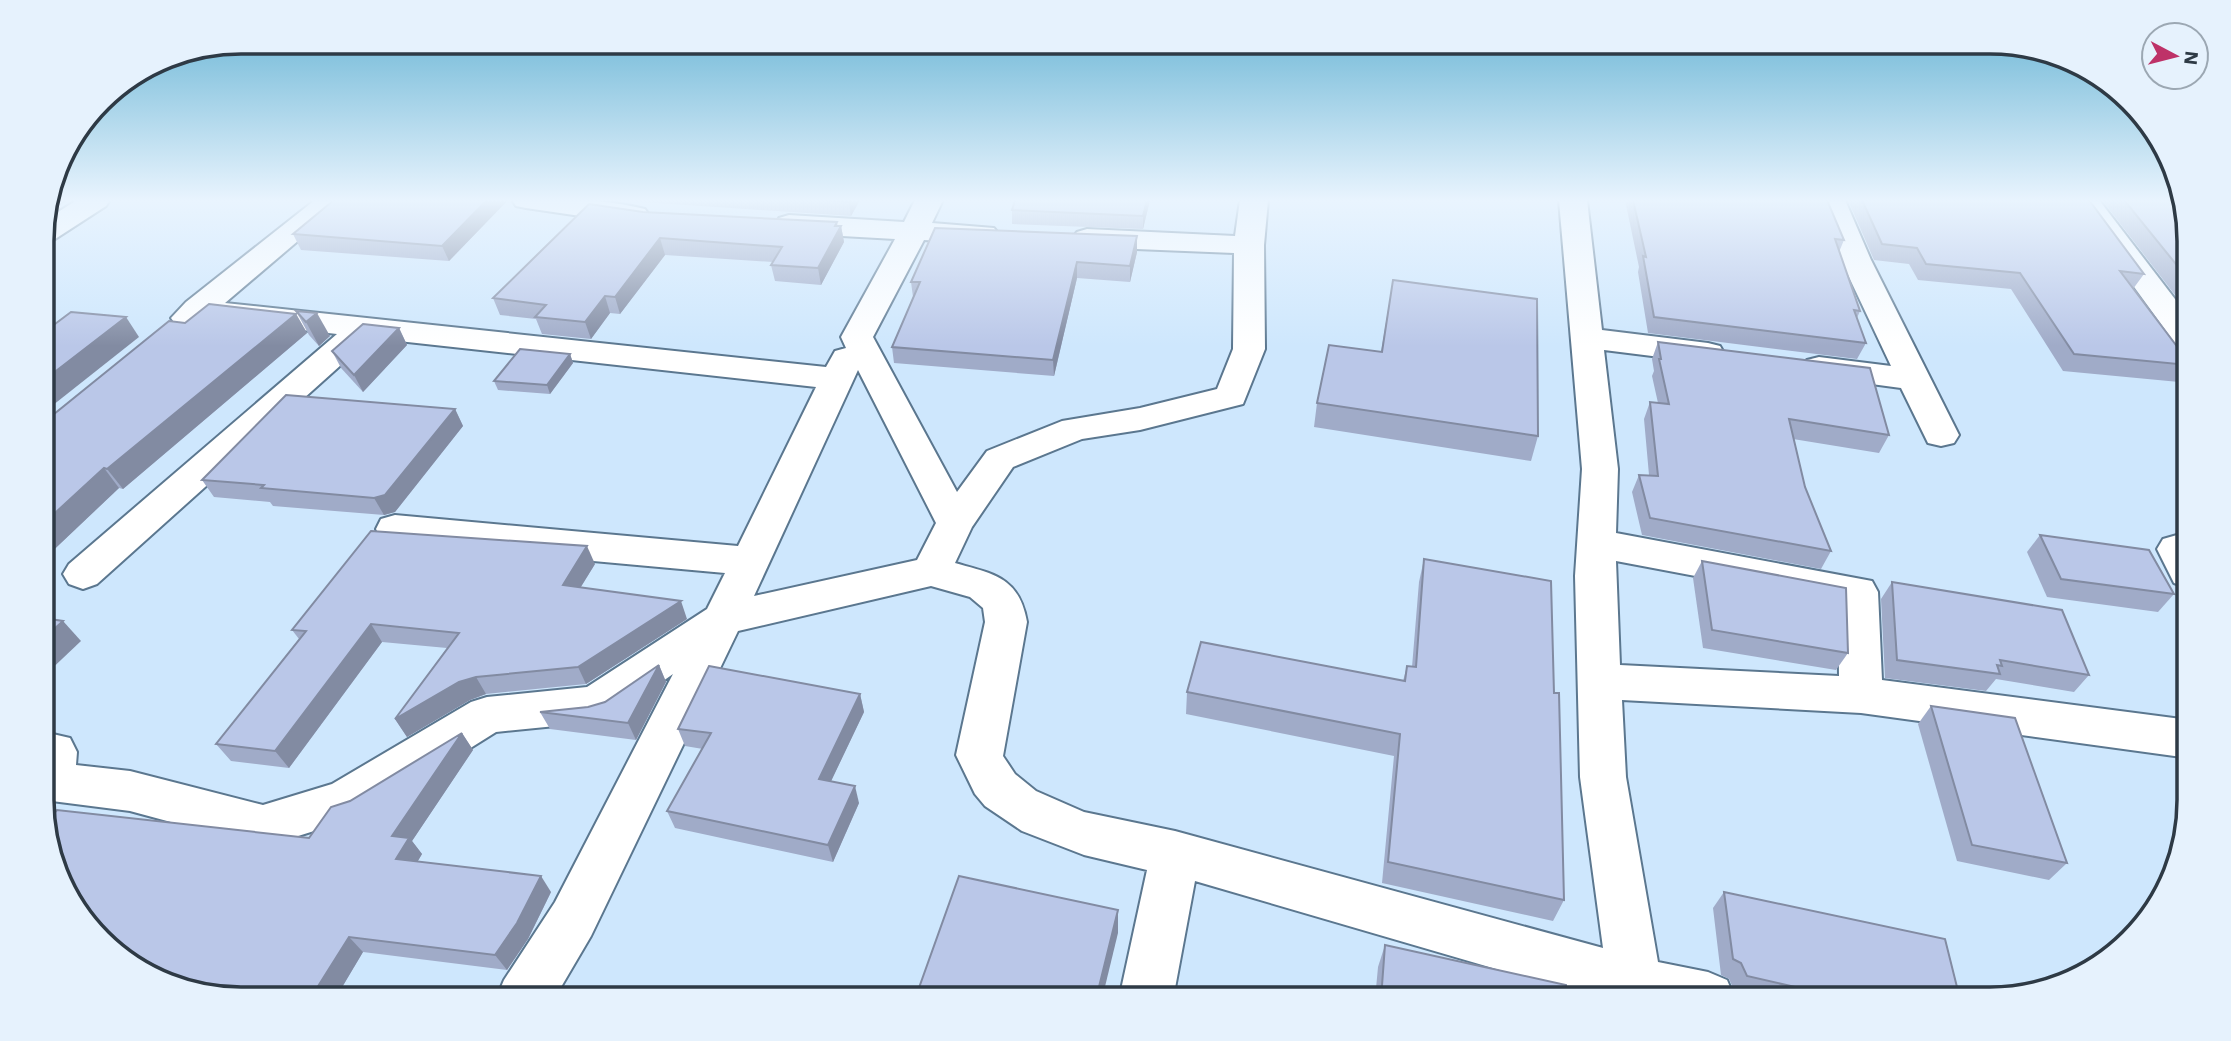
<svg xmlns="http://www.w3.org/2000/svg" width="2231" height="1041" viewBox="0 0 2231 1041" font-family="'Work Sans',sans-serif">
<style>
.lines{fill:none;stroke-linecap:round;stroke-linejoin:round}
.minor-casing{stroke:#5b778f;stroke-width:4}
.minor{fill:#fff;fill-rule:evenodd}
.wall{fill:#a0abc8}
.shaded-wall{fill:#828ba2}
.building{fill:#bac7e8;stroke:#828ba2;stroke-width:2}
.rim{fill:none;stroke:#2e3a45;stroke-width:3.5}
</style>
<rect width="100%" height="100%" fill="#cee7fd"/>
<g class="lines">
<g class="minor-casing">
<g id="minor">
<path d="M77,200H110L106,206L52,241L42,244L44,221Z"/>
<path d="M315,200H346L225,303L826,367L835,351L846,348L841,337L895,239L789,233L779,230L775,224L779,218L789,215L904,222L915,200H943L932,223L994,228L999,234L994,240L984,243L924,240L873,337L957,492L987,451L1062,421L1140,408L1217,389L1233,349L1234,253L1087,247L1077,244L1072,238L1077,232L1087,229L1235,236L1240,200H1268L1264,245L1265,349L1243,404L1140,430L1082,439L1013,467L972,527L955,563C994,574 1019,577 1027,622L1003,756L1015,774L1036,791L1084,812L1175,831L1603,948L1580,777L1575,576L1582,469L1559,200H1587L1602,330L1708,343L1720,346L1724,353L1720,360L1708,363L1604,350L1618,469L1616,533L1872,581L1878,592L1882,680L2189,720V758L1861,713L1622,700L1626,777L1658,962L1708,972L1727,980L1735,999H1599L1195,881L1173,999H1119L1147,870L1084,855L1022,831L985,806L975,794L956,755L985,622L983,608L970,597L931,586L738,631L591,936L554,999H496L504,980L555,902L673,674L612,717L596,722L496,732L362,816L263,847L130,811L44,800V732L70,738L77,752L76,765L130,771L263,805L332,784L471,702L487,697L587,687L707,609L725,573L395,543L381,539L376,529L381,519L395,515L738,546L816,387L371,338L97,584L83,589L69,584L63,574L69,564L337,334L205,319C195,327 188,328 176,325L171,318L186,302ZM858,370L936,523L917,560L754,596ZM1616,561L1838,603L1839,676L1620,665Z"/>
<path d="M512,200C556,199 602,198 645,209L649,215L645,221L635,224L526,208L516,206Z"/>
<path d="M1817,200H1845L1871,260L1959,435L1954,443L1941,446L1928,443L1901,388L1819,377L1807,374L1802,367L1807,360L1819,357L1891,366L1841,260Z"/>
<path d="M2071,200H2099L2188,316V349L2177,346Z"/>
<path d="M2177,535L2188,538V588L2174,583L2157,549L2163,539Z"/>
</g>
</g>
<use href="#minor" class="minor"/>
</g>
<g class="wall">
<path d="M508,200L449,261L301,250L293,234Z"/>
<path d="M613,200H860L851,216Z"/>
<path d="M1015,200H1150L1143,229L1012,224V210Z"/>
<path d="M1625,200H1827L1844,240L1839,252L1860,311L1857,318L1866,343L1857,359L1648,333L1638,272L1639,267Z"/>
<path d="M1848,200H2089L2144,274L2133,289L2188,361V371L2179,382L2063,371L2011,289L1918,280L1909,264L1874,260Z"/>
<path d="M2102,200H2181L2187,215L2188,296L2175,295Z"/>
<path d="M643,212L837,222V226H841L844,242L821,285L775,281L771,265L773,262L665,255L620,314L610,313L591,339L542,334L536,319L500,315L493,298Z"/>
<path d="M1137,236V252L1130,282L1077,278L1054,376L894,363L892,347L913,297L911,282Z"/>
<path d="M1393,280L1538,436L1531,461L1314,427L1317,403L1381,352Z"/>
<path d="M296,311L330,336L319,346L309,335Z"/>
<path d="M296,314L307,333L123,489L119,488L43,560L185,323Z"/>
<path d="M399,328L407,345L363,392L341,368L332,351Z"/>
<path d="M1658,342L1889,435L1879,453L1793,439L1805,487L1831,551L1821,569L1642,535L1632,492L1639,475H1649L1644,419L1650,402L1658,403L1652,376L1654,371L1652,359Z"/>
<path d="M570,354L573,363L550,394L498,390L494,381Z"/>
<path d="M455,409L463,426L395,512L384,515L273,506L270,502L214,497L202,480Z"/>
<path d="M2040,535L2174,594L2158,612L2047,597L2027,552Z"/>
<path d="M1424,559L1554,693L1564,900L1553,921L1382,883L1394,756L1186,714L1187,692L1403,681L1407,666L1412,667L1419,582Z"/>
<path d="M1702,561L1848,653L1836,670L1703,648L1693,578Z"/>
<path d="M595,564L580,588L687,619L586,684L486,694L470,700L407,737L395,719L447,648L382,642L289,768L231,761L216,744L299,639L292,630Z"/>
<path d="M1892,582L2089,675L2074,692L1996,679L1986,691L1885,678L1881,599Z"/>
<path d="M659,665L666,682L636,740L550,729L540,712L588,707L605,702Z"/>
<path d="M860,694L864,712L831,781L859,803L833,862L675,828L667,811L703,749L685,746L678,729Z"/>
<path d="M1931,706L2067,863L2049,880L1957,861L1918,724Z"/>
<path d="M462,733L473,750L412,841L422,854L417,862L551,892L528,939L507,970L363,952L335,999L309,838L350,801Z"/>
<path d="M1724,892L1960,999H1765L1735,992L1729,979L1721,975L1713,908Z"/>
<path d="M1385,945L1566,999H1375L1378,967Z"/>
</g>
<g class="shaded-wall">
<path d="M50,200H68L46,214Z"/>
<path d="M487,200H508L449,261L442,246Z"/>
<path d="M850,200H860L851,216L849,202Z"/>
<path d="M1147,200H1150L1143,229V216Z"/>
<path d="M837,222L838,231L841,226L844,242L821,285L818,268Z"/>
<path d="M1137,236V252L1130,282V266Z"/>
<path d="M660,238L665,255L620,314L615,297Z"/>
<path d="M1077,262V278L1054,376L1053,360Z"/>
<path d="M605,296L610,313L591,339L585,322Z"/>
<path d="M317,313L330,336L319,346L306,322Z"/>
<path d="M296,314L307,333L123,489L107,469Z"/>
<path d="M126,317L139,337L43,413V381Z"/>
<path d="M399,328L407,345L363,392L354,375Z"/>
<path d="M570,354L573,363L550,394L547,385Z"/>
<path d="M455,409L463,426L395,512L384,515L374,498Z"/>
<path d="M104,468L119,488L43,560V524Z"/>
<path d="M587,546L595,564L571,603L563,585Z"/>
<path d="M681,601L687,619L586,684L578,667Z"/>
<path d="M63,621L81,641L43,677V639Z"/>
<path d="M371,624L382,642L289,768L275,751Z"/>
<path d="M659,665L666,682L636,740L628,723Z"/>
<path d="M476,677L486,694L470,700L407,737L395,719L459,682Z"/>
<path d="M860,694L864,712L824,796L819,779Z"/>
<path d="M462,733L473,750L412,841L422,854L409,876L396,859L392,836Z"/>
<path d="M855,786L859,803L833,862L828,845Z"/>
<path d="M541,876L551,892L528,939L507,970L495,955Z"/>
<path d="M1118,910V933L1102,999H1096Z"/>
<path d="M349,937L363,952L335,999H310Z"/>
</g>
<g class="building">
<path d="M334,200H487L442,246L293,234Z"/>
<path d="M823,200H850L849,202Z"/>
<path d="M1015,200H1147L1143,216L1012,210Z"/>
<path d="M1633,200H1827L1844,240L1835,239L1860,311L1854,310L1866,343L1654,317L1643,256L1646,257Z"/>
<path d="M1862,200H2089L2144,274L2120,271L2188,361V365L2074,354L2020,273L1926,264L1917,248L1882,244Z"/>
<path d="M2124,200H2181L2187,215L2188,279Z"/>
<path d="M589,204L643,212L837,222L835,226H841L818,268L771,265L782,247L660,238L615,297L605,296L585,322L535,317L546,305L493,298Z"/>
<path d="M935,228L1137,236L1130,266L1077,262L1053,360L892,347L920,282H911Z"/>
<path d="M1393,280L1537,299L1538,436L1317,403L1329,345L1382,352Z"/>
<path d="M209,304L296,314L107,469L104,468L43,524V423L169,321L185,323Z"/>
<path d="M296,311L317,313L306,322Z"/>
<path d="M71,312L126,317L43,381V333Z"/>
<path d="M363,324L399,328L354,375L332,351Z"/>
<path d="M1658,342L1870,368L1889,435L1789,419L1805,487L1831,551L1650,518L1639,475L1658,476L1650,402L1669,404L1659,359H1661Z"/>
<path d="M520,349L570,354L547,385L494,381Z"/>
<path d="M286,395L455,409L385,495L374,498L261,488L264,485L202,480Z"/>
<path d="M371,531L587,546L563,585L681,601L578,667L476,677L459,682L395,719L459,633L371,624L275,751L216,744L306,631L292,630Z"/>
<path d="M2040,535L2149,550L2174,594L2061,579Z"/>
<path d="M1424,559L1551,581L1554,693H1559L1564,900L1388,862L1400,734L1187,692L1201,642L1405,681L1407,666L1416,667Z"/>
<path d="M1702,561L1846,588L1848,653L1712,630Z"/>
<path d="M1892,582L2062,610L2089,675L2000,660L2002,666L1997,665L2000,674L1897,660Z"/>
<path d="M43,618L63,621L43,639Z"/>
<path d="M659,665L628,723L540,712L588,707L605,702Z"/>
<path d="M709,666L860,694L819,779L855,786L828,845L667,811L711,733L678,729Z"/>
<path d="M1931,706L2015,718L2067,863L1972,845Z"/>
<path d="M462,733L392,836L409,838L396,859L541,876L517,923L495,955L349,937L310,999H241L164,984L83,921L44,827L57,810L309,838L331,807L350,801Z"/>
<path d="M959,876L1118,910L1096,999H915Z"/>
<path d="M1724,892L1945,939L1960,999H1847L1747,976L1741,963L1733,959Z"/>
<path d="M1385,945L1566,985V999H1381Z"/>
</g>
<linearGradient id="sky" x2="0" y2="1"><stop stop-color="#61b1d2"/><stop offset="0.58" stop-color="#e9f4fe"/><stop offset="1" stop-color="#e9f4fe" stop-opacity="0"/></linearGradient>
<rect width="2231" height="346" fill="url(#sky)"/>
<path d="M0 0H2231V1041H0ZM241 54H1990A187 187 0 0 1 2177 241V800A187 187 0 0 1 1990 987H241A187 187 0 0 1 54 800V241A187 187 0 0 1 241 54Z" fill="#e6f2fd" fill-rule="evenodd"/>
<path class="rim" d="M241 54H1990A187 187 0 0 1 2177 241V800A187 187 0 0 1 1990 987H241A187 187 0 0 1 54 800V241A187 187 0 0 1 241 54Z"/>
<g transform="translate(2175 56) rotate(97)"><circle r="33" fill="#e6f2fd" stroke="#9ca8b3" stroke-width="2"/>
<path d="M0-5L12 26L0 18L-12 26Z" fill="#be3268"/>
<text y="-10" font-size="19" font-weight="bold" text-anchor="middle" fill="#2e3a45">N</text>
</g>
</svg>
